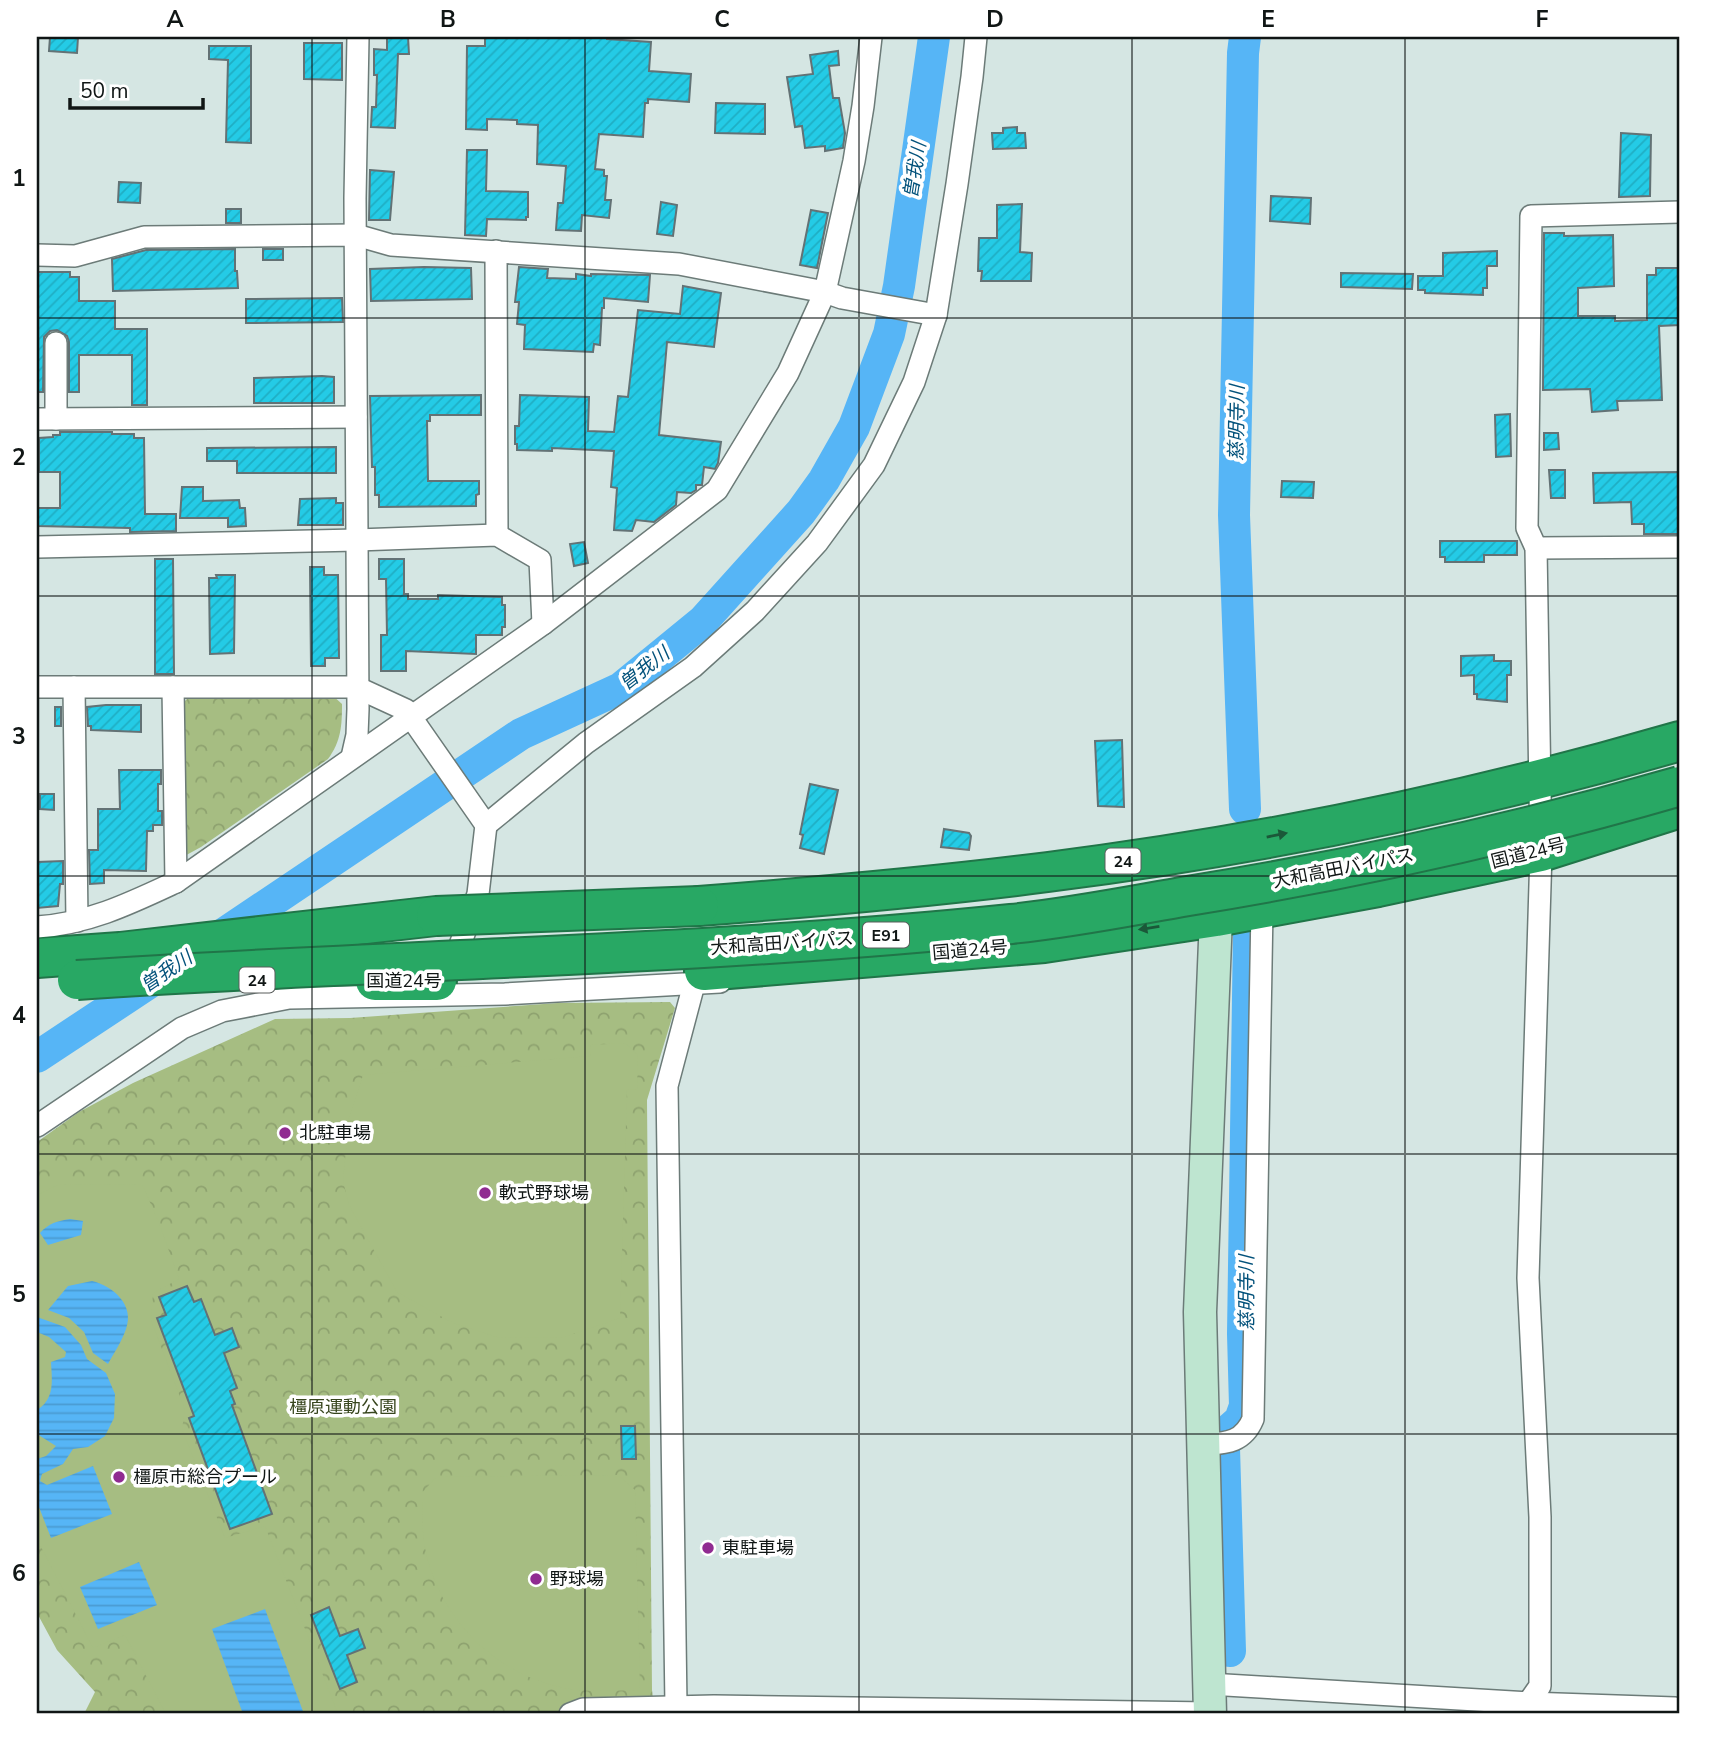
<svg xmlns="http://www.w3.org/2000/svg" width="1717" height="1751" viewBox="0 0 1717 1751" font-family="'Nunito Sans','Noto Sans JP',sans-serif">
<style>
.park{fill:url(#park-crowns)}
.pitch{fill:#a6bd82}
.water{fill:url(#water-rules)}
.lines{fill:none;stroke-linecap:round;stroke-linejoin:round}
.river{stroke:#56b5f6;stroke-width:32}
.building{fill:url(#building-hatch);stroke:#637275;stroke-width:2}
.street-casing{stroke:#6c7b78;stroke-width:24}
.secondary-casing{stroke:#6c7b78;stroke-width:35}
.highway-casing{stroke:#207548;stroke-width:42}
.street{stroke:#fff;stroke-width:21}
.secondary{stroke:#bee5d0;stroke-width:32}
.highway{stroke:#28a864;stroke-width:38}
.highway-bridge-casing{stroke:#207548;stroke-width:42;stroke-linecap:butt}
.highway-bridge{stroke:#28a864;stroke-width:38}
.oneway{fill:#1b5839}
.grid{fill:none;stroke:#101615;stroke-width:2;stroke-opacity:0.55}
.poi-dot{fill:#902b91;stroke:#fff;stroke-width:2.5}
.labels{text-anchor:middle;stroke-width:7;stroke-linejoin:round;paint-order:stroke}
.shield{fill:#fff;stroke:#585c5b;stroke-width:2}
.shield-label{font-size:16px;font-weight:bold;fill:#101615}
.street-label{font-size:18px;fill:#101615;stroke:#fff}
.poi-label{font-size:18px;fill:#101615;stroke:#fff;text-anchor:start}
.park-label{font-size:18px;fill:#37451d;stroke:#fff}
.water-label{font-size:19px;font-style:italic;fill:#03527b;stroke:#fff}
.neatline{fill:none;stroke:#101615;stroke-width:2.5}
.grid-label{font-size:23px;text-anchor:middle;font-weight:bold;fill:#101615}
</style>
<defs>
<pattern id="park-crowns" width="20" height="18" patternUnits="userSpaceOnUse" patternTransform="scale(1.75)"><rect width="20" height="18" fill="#a6bd82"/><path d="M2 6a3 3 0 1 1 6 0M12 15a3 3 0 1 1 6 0" fill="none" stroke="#8ea26f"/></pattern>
<pattern id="water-rules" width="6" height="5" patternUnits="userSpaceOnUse" patternTransform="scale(1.75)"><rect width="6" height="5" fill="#56b5f6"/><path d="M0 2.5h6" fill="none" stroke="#4a9bd2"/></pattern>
<pattern id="building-hatch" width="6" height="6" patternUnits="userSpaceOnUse" patternTransform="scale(1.75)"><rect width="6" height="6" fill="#24cbe6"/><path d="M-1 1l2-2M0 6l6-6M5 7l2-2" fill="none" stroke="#1faec4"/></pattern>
</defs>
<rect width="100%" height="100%" fill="#d5e6e3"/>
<g class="park">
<path d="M331,694L342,704C342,726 341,741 328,759L201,847L181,858L180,706L190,696Z"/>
<path d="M670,1002L675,1008L647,1100L652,1690L655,1714H84L95,1692L57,1650L37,1613V1142L79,1112L133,1083L275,1019L350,1018L558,1003Z"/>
</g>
<g class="pitch">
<path d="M625,1043L638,1055L637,1089L627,1090L620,1318L564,1337L500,1338L453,1323L397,1292L349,1205L343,1181L349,1117L363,1075L590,1056L591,1045Z"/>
<path d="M142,1184L159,1223L179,1279L153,1293L151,1320L185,1410L182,1429L225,1538L265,1526L338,1714H166L125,1635L93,1648L37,1539V1195L58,1185Z"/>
<path d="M618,1475L635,1490L640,1690C616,1690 588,1693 564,1688C493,1674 435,1614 424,1542C422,1526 422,1509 422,1493L436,1477Z"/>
</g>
<g class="water">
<path d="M70,1219L83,1221L81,1235L48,1245L40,1233C49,1223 57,1221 70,1219Z"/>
<path d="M92,1281C113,1286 135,1305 126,1329C122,1341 114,1353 108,1364L93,1353L84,1332L69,1318L48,1310L68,1286Z"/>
<path d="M37,1317L65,1327L81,1345L87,1359L106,1373L115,1394L114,1418L105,1436L88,1447L73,1449L63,1464L42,1474L40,1481L47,1485L93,1466L112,1514L51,1538L37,1502V1459L46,1456L56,1446L37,1434V1410C55,1399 52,1381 51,1362L65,1357L66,1352L49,1337L37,1332Z"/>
<path d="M139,1562L157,1605L98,1629L80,1587Z"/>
<path d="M265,1609L304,1714H243L212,1629Z"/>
</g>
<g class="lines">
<g class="river">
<path d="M1245,809L1234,515L1243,53L1245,37"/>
<path d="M213,941L521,734L621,688L703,621L801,512L824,480L854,427L889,334L899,286L934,37"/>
<path d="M37,1057L164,973"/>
<path d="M1230,1651L1224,1448L1231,1428L1240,1420L1245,1406L1243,1334L1249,930"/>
</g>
</g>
<g class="building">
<path d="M50,37H78L77,53L49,51Z"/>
<path d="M387,37H408L409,54H398L395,128L371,127L372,107H376L377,75H374V49L387,50Z"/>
<path d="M485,37H607V39L651,42L649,71L691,74L689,102L648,99V103H645L643,137L599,134L595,169L604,170V176H607L605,200H611L609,218L582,215L581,231L556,230L558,203H563L566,166L537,164L538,125L517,124V120L487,119V130L466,129L467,46H485Z"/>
<path d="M304,43H342V80L304,79Z"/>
<path d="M209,46H251V143L226,142L228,60L209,59Z"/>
<path d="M838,51L839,65L829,66L833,98H839L845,133L843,148L825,151V146L805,148L802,126L795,127L787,77L813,74L810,55Z"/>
<path d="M716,103L765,104V134L715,133Z"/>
<path d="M1017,127V133H1025L1026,148L993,149L992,133H1003V128Z"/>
<path d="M1621,133L1651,135L1650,196L1619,197Z"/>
<path d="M467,150H487L486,191L528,192V217H526V220L487,219L486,236L465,235Z"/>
<path d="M370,170L394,172L390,220H369Z"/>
<path d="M119,182L141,183L140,203L118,202Z"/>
<path d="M1271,196L1311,198L1310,224L1270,221Z"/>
<path d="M661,202L677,205L673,236L657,234Z"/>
<path d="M1022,204L1020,252L1032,253L1031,281H981L982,271H978L979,238H997V205Z"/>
<rect x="226" y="209" width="15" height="14"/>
<path d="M811,210L828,213L817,268L800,265Z"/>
<path d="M1544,233H1564V236L1613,235L1614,286L1578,288V316H1615V321L1647,320V275H1656V268H1680V325L1659,326L1662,400L1617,401L1618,410L1592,412L1590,389L1543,390Z"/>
<path d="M235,249V271H237L238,288L113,291L112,259L146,250Z"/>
<rect x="263" y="249" width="20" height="11"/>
<path d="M1497,251V266H1487V288H1483V295L1425,293V290H1418V276H1443V253Z"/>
<path d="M424,267L471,268L472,299L371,301L370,269Z"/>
<path d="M519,267L548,269L547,278L576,279V274L591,276V274L650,275L648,302L604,298V308H602L600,345L594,344L593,352L524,349L525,325L517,324L519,302H515Z"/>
<path d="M37,272H70V277H79V301H115V329H147V405H132V355H79V392H69V342L67,336L57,330L50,331L44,337L43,392H37Z"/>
<path d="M1341,273L1413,274L1412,289L1341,287Z"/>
<path d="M683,286L721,293L716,330L714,347L667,342L659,435L721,442L718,463L715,469L704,467L702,485H696V490L691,493L677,492L676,505L654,522L636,520L632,531L614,530L617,488L611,487L614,451L552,448V451L517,450V444H515V426H519L520,395L589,397L588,431L614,432L618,396L628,397L638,310L680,314Z"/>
<path d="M342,298L343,322L246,323V299Z"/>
<path d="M322,376L334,377V403H254V378Z"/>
<path d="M481,395V415H430V421H427L428,481H479V494L476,495V506L379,507V495H375V467H372L370,396Z"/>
<path d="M1510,414L1511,456L1496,457L1495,415Z"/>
<path d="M60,432H112V434H134V438H144L145,514H176V531L130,532V528L37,526V508H60V472H39V438L53,437V435H60Z"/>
<path d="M1544,433H1558L1559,449L1544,450Z"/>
<path d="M336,447V473H237V461H207V448Z"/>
<path d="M1549,470H1565V498H1551Z"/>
<path d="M1680,472V534H1644V524H1632L1631,502L1594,503L1593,473Z"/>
<path d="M1282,481L1314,482L1313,498L1281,497Z"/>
<path d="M182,487H203V501L239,500L240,508H245L246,526L228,527V518H180Z"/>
<path d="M336,498V503H343V525H298L300,499Z"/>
<path d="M1440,541H1517V555H1484V562H1445V557H1440Z"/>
<path d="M584,542L588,563L574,566L570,544Z"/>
<path d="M155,559H173L174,674H155Z"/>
<path d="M379,559H404V594H408V599H438V595L502,597V605H505V627H502V635H476V654L406,651V671H381V635H387L386,579H379Z"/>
<path d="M310,567H324V575H338L339,658H325V666H311Z"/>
<path d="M216,575H235L234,653L210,654L209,578H217Z"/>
<path d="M1494,655V661H1511V675H1507V702L1477,699V694H1474V675L1461,676V656Z"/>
<path d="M106,705H141V732L91,730V726H88L87,707Z"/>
<rect x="55" y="707" width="6" height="19"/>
<path d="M1122,740L1124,807L1098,806L1095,741Z"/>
<path d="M119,770H161V784H158V811H162V825H153V831H147L146,871L104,870V883L90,884L89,850H98V809H120Z"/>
<path d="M810,784L838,790L824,854L800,848L803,835L800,834Z"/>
<path d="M40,794H54V810L40,809Z"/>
<path d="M944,829L969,833L971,836L969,850L941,847Z"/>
<path d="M63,861V884H60L58,906L37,908V862Z"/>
<path d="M187,1286L194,1302L201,1299L215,1335L232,1328L239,1347L224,1353L237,1388L230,1391L235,1404L232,1405L272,1514L230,1529L189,1418L194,1416L157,1318L166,1315L159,1297Z"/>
<path d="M621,1426H635L636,1459H622Z"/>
<path d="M329,1607L340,1636L358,1629L365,1648L347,1655L357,1682L340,1689L311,1615Z"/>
</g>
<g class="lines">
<g class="street-casing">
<g id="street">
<path d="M496,251L497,535"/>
<path d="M37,255L75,256L144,237L356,235L391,245L679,264L825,292L842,298L936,315"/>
<path d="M56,343V419"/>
<path d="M37,419L356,417"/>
<path d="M37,547L357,540L497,535L540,560L543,624"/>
<path d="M1536,548L1680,547"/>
<path d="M37,687H356L406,710L486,825L478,894L453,965"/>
<path d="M74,687L77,921"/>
<path d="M173,687L176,882"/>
<path d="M352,757L357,735L358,709L355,198L358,37"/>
<path d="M486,825L586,743L693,667L755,611L817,543L874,465L914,382L936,315L957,184L972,77L976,37"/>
<path d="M37,927C88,924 131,903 176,882L543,624L717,490L788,373L825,292L854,161L863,106L871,37"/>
<path d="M37,1126L182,1028L222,1011L289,998L505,994L720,982"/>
<path d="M1202,1445C1226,1443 1243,1443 1253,1419L1262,908"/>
<path d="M1209,1684L1528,1703L1540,1686V1517L1528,1278L1541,852L1536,548L1527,528L1531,216L1680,212"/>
<path d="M1528,1703L1675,1708V1714"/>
<path d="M676,1706L667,1086L694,984"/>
<path d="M570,1714L583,1709L714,1706L1210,1713"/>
</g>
</g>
<g class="secondary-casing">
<path id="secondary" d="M1210,1714L1200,1312L1216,917"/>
</g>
<g class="highway-casing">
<g id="highway">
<path d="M699,906C816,897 932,887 1048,872C1261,845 1474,801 1680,741"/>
<path d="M37,958L120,952L436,916"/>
<path d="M704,971L1044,943L1216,917L1378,887L1541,852L1680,808"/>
<path d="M375,981H437"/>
</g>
</g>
<use href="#street" class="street"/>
<use href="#secondary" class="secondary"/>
<use href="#highway" class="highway"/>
<g class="highway-bridge-casing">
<g id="highway-bridge">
<path d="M436,916L699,906"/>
<path d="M77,980C389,959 701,956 1011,924C1071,918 1130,906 1188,896C1355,869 1518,833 1680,786"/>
</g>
</g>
<use href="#highway-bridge" class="highway-bridge"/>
</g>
<defs><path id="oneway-solid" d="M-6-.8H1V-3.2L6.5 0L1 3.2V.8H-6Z" transform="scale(1.75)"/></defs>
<g class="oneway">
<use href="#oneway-solid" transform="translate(1277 835) rotate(-11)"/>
<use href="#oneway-solid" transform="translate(1149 928) rotate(171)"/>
</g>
<path class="grid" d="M312,37V1714M585,37V1714M859,37V1714M1132,37V1714M1405,37V1714M37,318H1680M37,596H1680M37,876H1680M37,1154H1680M37,1434H1680"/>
<g class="poi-dot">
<circle cx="285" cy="1133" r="7"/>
<circle cx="485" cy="1193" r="7"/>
<circle cx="119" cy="1477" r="7"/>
<circle cx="708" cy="1548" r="7"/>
<circle cx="536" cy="1579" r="7"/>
</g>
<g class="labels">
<g class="shield">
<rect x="1105.5" y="848.5" width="35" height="25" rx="5"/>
<rect x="863" y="922.5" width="46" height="25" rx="5"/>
<rect x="239.5" y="967.5" width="35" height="25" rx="5"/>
</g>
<g class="shield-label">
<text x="1123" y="867">24</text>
<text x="886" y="941">E91</text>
<text x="257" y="986">24</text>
</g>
<g class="street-label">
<text transform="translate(1528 853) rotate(-14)" y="6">国道24号</text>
<text transform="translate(1343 868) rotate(-11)" y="6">大和高田バイパス</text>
<text transform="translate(782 943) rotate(-4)" y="6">大和高田バイパス</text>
<text transform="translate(970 950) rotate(-5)" y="6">国道24号</text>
<text x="404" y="987">国道24号</text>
</g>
<g class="poi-label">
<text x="299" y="1139">北駐車場</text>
<text x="499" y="1199">軟式野球場</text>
<text x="133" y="1483">橿原市総合プール</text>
<text x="722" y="1554">東駐車場</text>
<text x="550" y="1585">野球場</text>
</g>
<g class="park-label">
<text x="343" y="1413">橿原運動公園</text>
</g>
<g class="water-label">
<text transform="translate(914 170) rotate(-81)" y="7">曽我川</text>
<text transform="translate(1236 423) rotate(-89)" y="7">慈明寺川</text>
<text transform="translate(644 668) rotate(-38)" y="7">曽我川</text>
<text transform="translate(166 971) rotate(-34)" y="7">曽我川</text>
<text transform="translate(1246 1293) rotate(-90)" y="7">慈明寺川</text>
</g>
</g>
<rect width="1717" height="1751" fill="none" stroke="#ffffff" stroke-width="77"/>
<path d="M70 98v10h133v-10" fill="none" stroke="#101615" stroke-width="3.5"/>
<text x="80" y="98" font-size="21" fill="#101615" stroke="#ffffff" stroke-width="5" paint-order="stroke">50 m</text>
<rect x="38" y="38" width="1640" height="1674" class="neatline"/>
<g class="grid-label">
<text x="175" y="27">A</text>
<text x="448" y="27">B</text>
<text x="722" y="27">C</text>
<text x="995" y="27">D</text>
<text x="1268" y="27">E</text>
<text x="1542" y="27">F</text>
<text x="19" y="186">1</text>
<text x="19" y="465">2</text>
<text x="19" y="744">3</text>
<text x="19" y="1023">4</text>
<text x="19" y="1302">5</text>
<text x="19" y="1581">6</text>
</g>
</svg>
